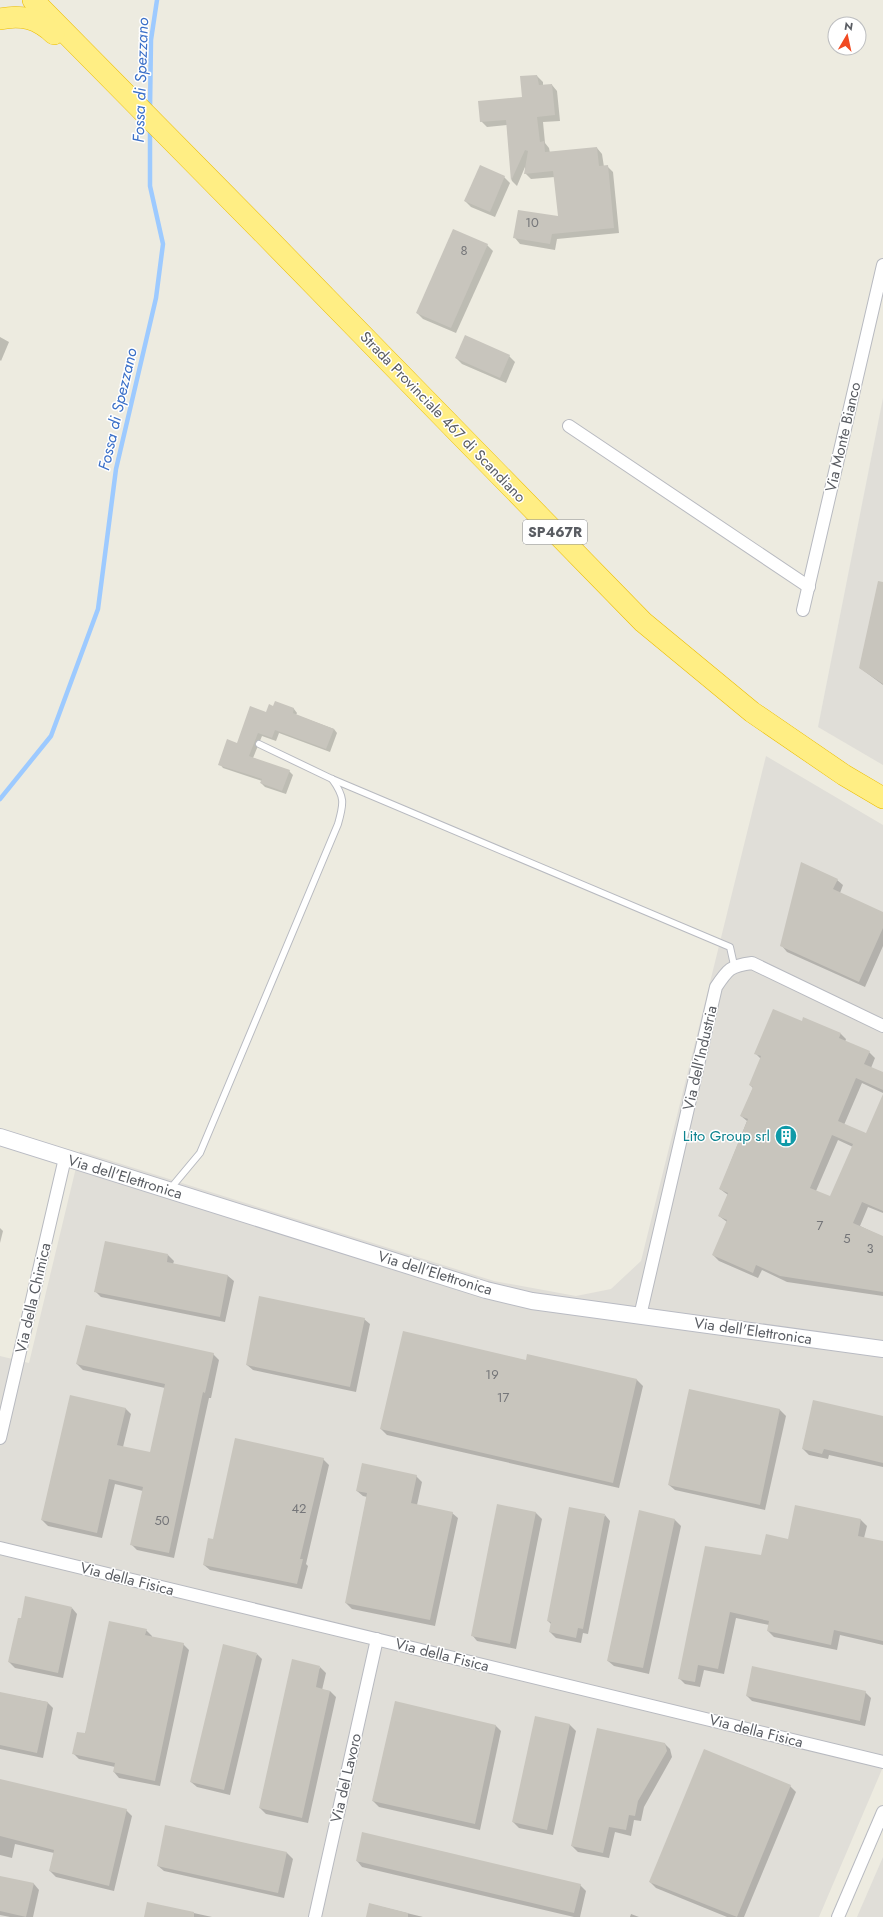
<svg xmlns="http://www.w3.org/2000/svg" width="883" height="1917" viewBox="0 0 883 1917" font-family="Jost,sans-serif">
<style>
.industrial{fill:#e0ded8}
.shadow{fill:#0003;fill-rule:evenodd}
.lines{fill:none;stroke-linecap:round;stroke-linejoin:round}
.stream{stroke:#9dcaff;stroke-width:4.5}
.building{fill:#c8c5bd;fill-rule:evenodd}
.lane-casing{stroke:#b8bac0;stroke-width:8}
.street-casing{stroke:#b8bac0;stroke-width:14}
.secondary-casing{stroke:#b9bbc3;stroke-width:18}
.highway-casing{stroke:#ecbd00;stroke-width:22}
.lane{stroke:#fff;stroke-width:6}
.street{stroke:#fff;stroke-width:12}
.secondary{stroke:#fff;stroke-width:16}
.highway{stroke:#ffee84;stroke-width:21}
.labels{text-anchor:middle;stroke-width:3;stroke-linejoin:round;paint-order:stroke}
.number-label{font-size:13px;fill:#757679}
.shield{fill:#fff;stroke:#8b8d91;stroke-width:1}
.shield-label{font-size:14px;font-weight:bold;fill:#595c62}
.street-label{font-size:15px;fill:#595c62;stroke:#fff}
.culture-label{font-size:15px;fill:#0d838f;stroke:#fff;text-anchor:end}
.water-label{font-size:16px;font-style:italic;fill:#3b70c8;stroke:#fff}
</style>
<rect width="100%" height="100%" fill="#edebe0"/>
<g class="industrial">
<path d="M883,398V765L818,727Z"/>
<path d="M766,756L883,825V1767L819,1917H0V1356L29,1363L80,1151L494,1281L576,1296L611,1289L641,1261Z"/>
<path d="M883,1857V1917H857Z"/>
</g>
<g class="shadow">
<path d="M537,76L543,82V86L552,85L557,91L560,121L543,122L545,143L549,148L550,153L597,148L602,154L604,167L607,166L613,172L619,233L557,239L555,250L520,244L515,238L559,217L555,177L531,179L525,173V167L517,186L512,181L507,125L487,127L481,121L523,98Z"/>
<path d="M504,177L510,183L495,217L471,207L465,201Z"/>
<path d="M487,245L493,251L456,333L423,319L417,313Z"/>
<path d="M0,337L9,342L1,361L0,360Z"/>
<path d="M509,356L515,362L506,383L462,364L456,358Z"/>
<path d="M883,600V685L860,668Z"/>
<path d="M274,707L294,709L297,713L296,715L334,729L337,733L330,752L279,733L276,741L262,736L253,758L289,771L293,775L286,794L265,787L261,783L262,781L223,768L220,764Z"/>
<path d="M837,880L843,885L840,893L883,913V946L865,987L787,952L782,946Z"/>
<path d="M802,1022L841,1034L846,1039L845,1042L869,1052L875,1058L871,1068L883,1073V1093L862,1083L844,1125L866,1135L883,1097V1213L868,1207L860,1226L883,1237V1296L787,1282L762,1270L758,1278L719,1261L713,1255L727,1222L719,1216L728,1195L720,1189L747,1121L741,1116L753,1088L750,1085L761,1059L755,1053ZM838,1140L853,1147L831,1198L816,1191Z"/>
<path d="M0,1228L3,1231L0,1243Z"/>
<path d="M168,1255L174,1261L173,1264L228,1276L234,1281L225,1322L101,1297L95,1291Z"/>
<path d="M364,1319L370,1324L356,1392L253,1370L247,1365Z"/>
<path d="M213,1354L219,1360L211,1398H209L174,1558L137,1550L131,1544L143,1491L115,1484L102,1538L48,1526L42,1520L125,1408L131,1414L123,1447L151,1454L165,1388L83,1370L77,1364Z"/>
<path d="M528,1355L637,1380L643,1386L619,1488L387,1435L381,1429L527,1361Z"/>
<path d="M690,1390L780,1410L786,1416L765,1510L675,1490L669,1485Z"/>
<path d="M883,1417V1467L829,1455L828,1459L809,1455L803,1449Z"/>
<path d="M323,1459L329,1465L306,1564L308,1566L302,1589L210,1570L204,1565L214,1540Z"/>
<path d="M416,1476L422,1482L417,1505L452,1513L458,1518L435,1626L352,1609L346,1603L367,1497L363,1496L357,1491Z"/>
<path d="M498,1505L536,1513L542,1519L516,1649L477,1641L472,1635Z"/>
<path d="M796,1506L861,1520L867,1526L864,1538L883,1542V1645L840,1635L837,1650L774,1637L768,1631L769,1625L736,1618L724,1674L704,1670L700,1687L685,1684L679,1678L762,1556L789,1540Z"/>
<path d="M640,1512L675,1520L681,1526L649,1674L614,1666L608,1661Z"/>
<path d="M605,1515L610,1521L588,1634L583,1633L581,1643L556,1638L550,1632L552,1625L548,1621Z"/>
<path d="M72,1608L77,1614L63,1678L15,1668L9,1662Z"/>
<path d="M146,1630L152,1636V1638L183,1644L189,1650L160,1786L119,1778L114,1772L115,1767L79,1759L73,1753Z"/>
<path d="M257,1654L262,1659L230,1795L197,1787L191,1782Z"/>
<path d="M320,1667L326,1673L322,1690L330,1691L336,1697L308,1823L266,1814L260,1808Z"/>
<path d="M865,1692L871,1698L865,1726L752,1701L747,1696Z"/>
<path d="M0,1693L47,1702L53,1708L43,1758L0,1749Z"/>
<path d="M536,1718L570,1725L576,1731L553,1835L519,1828L513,1822Z"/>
<path d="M495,1725L501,1731L480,1830L379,1807L373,1801Z"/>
<path d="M664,1743L670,1749L672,1757L644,1807L641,1821L634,1820L631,1836L615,1832L609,1858L578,1852L572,1846Z"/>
<path d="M0,1780L126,1810L132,1816L114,1891L56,1877L50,1871L54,1853L15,1844L12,1858L0,1855Z"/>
<path d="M790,1786L796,1792L744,1917H727L656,1888L650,1882Z"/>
<path d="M166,1826L287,1853L293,1859L284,1898L164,1871L158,1866Z"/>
<path d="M357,1861L580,1885L586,1891L580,1917H574L362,1867Z"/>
<path d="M0,1877L34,1884L39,1890L33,1917H10L0,1915Z"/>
<path d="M148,1903L212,1917H145Z"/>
<path d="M370,1904L423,1917H367Z"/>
<path d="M631,1914L639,1917H630Z"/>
</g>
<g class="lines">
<g class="stream">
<path d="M150,109L151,40L157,0"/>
<path d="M0,799L51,736L98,609L116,469L156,298L163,244L150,186V129"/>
</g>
</g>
<g class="building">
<path d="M537,75L539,85L552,84L555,115L537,117L540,142L544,141L545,152L597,147L599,166L608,165L614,228L552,234L550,244L513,238L518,210L558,216L553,171L524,174L528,151L525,150L511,181L506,120L480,122L478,101L522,97L520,76Z"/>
<path d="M480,165L505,176L490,212L464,201Z"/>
<path d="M453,229L488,244L451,328L416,313Z"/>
<path d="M465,335L510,355L500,378L455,358Z"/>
<path d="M878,581L883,582V684L859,668Z"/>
<path d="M275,701L294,708L293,713L334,729L326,749L275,730L272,738L258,733L249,756L290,770L282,791L260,783L262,779L218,765L227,739L237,743L250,706L266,712L269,704L273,706Z"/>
<path d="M801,862L838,879L833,889L883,912V928L859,982L780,946Z"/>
<path d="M773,1009L802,1021L803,1017L841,1033L839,1038L870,1051L864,1064L883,1072V1090L856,1078L838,1121L866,1133L883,1094V1211L862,1202L853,1223L883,1236V1292L780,1276L756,1265L753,1273L712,1255L727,1220L718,1216L728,1193L719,1189L748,1119L740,1116L753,1087L749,1085L761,1056L754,1054ZM832,1135L853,1144L830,1196L810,1188Z"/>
<path d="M105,1241L168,1254L167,1262L228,1275L220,1317L94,1292Z"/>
<path d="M259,1296L365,1318L350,1387L246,1365Z"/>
<path d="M86,1325L214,1353L205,1393L203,1392L169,1553L130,1545L143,1487L109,1479L97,1533L41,1520L70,1395L126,1408L117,1445L150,1452L165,1384L76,1364Z"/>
<path d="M403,1331L526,1360L527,1354L637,1379L613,1483L380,1429Z"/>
<path d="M689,1389L780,1409L760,1505L668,1485Z"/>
<path d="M813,1400L883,1416V1463L824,1449L822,1454L802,1449Z"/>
<path d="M235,1438L324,1458L300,1559H303L297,1584L203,1565L208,1538L213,1539Z"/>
<path d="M362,1463L417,1475L411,1503L453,1512L430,1620L345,1603L367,1493L356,1491Z"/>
<path d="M497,1504L536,1512L510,1644L471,1636Z"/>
<path d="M795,1505L861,1519L858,1536L883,1541V1641L834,1630L831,1645L767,1631L769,1621L730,1612L718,1669L698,1665L695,1682L678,1679L705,1546L761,1555L766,1534L788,1539Z"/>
<path d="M569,1507L605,1514L583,1629L578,1628L576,1638L549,1632L551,1622L547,1621Z"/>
<path d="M639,1510L675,1519L643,1668L607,1661Z"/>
<path d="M25,1596L72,1607L58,1673L8,1662L18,1618H21Z"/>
<path d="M109,1621L147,1629L145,1635L184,1643L155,1781L113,1772L115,1763L72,1754L77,1732L85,1733Z"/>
<path d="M223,1644L257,1653L224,1790L190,1782Z"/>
<path d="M292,1659L320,1666L316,1687L330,1691L302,1818L259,1808Z"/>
<path d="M752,1666L866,1691L860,1721L746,1696Z"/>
<path d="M0,1692L48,1702L37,1753L0,1745Z"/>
<path d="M395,1701L496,1725L475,1824L372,1801Z"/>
<path d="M535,1716L570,1724L547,1830L512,1822Z"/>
<path d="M597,1728L665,1743L667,1751L638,1801L635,1816L629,1815L626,1830L609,1827L603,1853L571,1846Z"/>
<path d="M704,1749L791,1785L737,1917L649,1882Z"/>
<path d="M0,1779L127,1809L109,1886L49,1871L54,1850L0,1836Z"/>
<path d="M165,1825L287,1852L278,1893L157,1866Z"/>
<path d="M362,1832L581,1884L574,1913L356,1861Z"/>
<path d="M0,1876L34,1883L26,1917L0,1911Z"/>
<path d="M147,1902L194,1912V1917H144Z"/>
<path d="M369,1903L408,1913V1917H366Z"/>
</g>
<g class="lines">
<g class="lane-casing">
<g id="lane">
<path d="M259,744L332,779L730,947L734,965"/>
<path d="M170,1189L200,1153L338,824C344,803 345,797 332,779"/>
</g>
</g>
<g class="street-casing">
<g id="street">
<path d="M569,426L809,587"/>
<path d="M803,610L883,265"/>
<path d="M640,1316L716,987C728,969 730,966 752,963L883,1026"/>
<path d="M0,1438L65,1158"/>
<path d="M0,1548L883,1762"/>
<path d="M315,1917L377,1639"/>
<path d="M838,1917L883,1812"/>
</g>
</g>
<g class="secondary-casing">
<path id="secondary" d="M0,1137L486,1290L532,1301L883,1349"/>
</g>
<g class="highway-casing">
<g id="highway">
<path d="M33,0L259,229L643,622L752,712L844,775L883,798"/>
<path d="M0,19C22,14 38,19 54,34"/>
</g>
</g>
<use href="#lane" class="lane"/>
<use href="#street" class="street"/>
<use href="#secondary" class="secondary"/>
<use href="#highway" class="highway"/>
</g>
<defs>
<g id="building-disc" transform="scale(1.15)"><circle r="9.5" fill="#0f9aa8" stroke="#fff"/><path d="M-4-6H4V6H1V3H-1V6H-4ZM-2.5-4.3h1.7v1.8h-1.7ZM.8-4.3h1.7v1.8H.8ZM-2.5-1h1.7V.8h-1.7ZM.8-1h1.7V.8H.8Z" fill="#fff"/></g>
</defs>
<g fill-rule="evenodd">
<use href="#building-disc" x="786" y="1136"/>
</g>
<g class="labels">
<g class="number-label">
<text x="532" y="227">10</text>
<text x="464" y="255">8</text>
<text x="820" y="1230">7</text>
<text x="847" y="1243">5</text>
<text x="870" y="1253">3</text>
<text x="492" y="1379">19</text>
<text x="503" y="1402">17</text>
<text x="299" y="1513">42</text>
<text x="162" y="1525">50</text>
</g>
<rect class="shield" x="523" y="520" width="64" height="24" rx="3"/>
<g class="shield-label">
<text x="555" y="537">SP467R</text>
</g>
<g class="street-label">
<text transform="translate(443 417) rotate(46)" y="5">Strada Provinciale 467 di Scandiano</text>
<text transform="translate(843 437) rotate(-77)" y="5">Via Monte Bianco</text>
<text transform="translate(700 1058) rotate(-77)" y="5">Via dell'Industria</text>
<text transform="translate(125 1177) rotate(17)" y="5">Via dell'Elettronica</text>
<text transform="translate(435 1273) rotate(17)" y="5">Via dell'Elettronica</text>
<text transform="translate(33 1298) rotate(-77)" y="5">Via della Chimica</text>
<text transform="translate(753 1331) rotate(8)" y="5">Via dell'Elettronica</text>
<text transform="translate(127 1579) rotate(14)" y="5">Via della Fisica</text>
<text transform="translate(442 1655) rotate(14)" y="5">Via della Fisica</text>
<text transform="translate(756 1731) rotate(14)" y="5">Via della Fisica</text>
<text transform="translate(346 1778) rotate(-77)" y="5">Via del Lavoro</text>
</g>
<g class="culture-label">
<text x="770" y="1141">Lito Group srl</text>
</g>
<g class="water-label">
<text transform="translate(140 80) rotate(-88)" y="6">Fossa di Spezzano</text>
<text transform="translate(117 409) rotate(-77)" y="6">Fossa di Spezzano</text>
</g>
</g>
<g transform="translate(847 36) rotate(9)"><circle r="19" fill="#ffffff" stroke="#bdbec0"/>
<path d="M0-3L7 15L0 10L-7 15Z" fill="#f14921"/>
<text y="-6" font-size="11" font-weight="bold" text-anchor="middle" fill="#595c62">N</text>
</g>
</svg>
